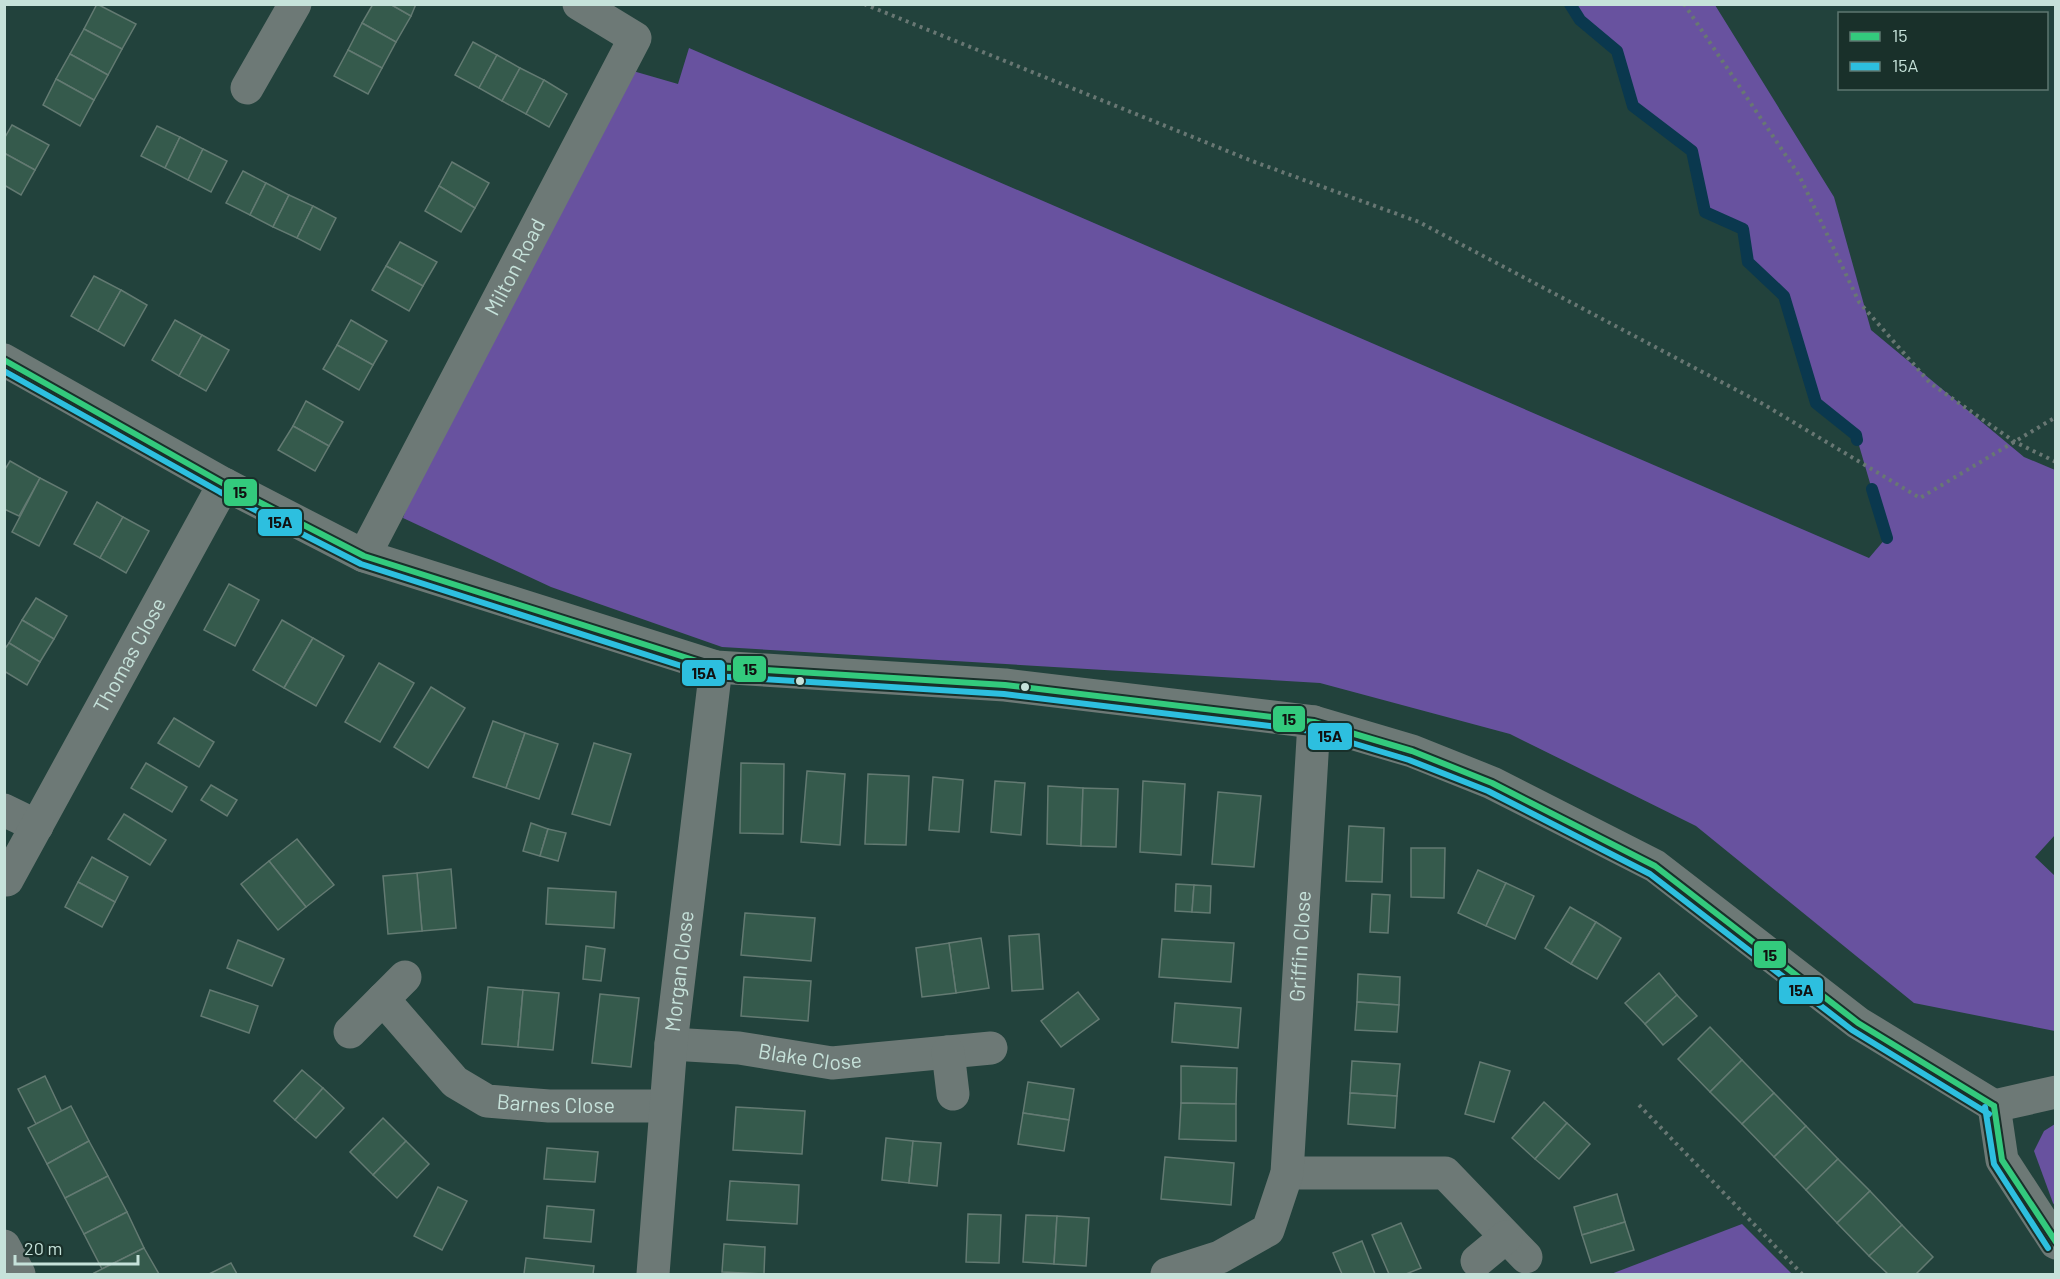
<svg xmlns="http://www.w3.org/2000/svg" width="2060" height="1279" viewBox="0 0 2060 1279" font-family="Barlow,sans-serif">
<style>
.green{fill:#68529f}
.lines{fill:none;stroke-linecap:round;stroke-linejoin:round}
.stream{stroke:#0a384e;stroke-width:12}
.building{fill:#355a4c;stroke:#637a72;stroke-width:1.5}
.path{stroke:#687773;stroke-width:4;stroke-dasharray:3 4.5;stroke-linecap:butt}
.minor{stroke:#6d7976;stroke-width:33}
.bus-1-casing{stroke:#19302a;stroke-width:10}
.bus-2-casing{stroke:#19302a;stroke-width:10}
.bus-1{stroke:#33ca7d;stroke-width:6}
.bus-2{stroke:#2dbfdf;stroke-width:6}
.bus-dot{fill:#c6e2da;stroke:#19302a;stroke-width:2}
.labels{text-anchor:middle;stroke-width:6;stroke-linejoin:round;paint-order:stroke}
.street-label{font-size:21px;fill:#c6e2da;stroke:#19302a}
.line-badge{stroke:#19302a;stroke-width:2}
.pale-badge-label{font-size:16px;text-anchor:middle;font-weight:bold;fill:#111}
</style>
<rect width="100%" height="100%" fill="#22423c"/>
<g class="green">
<path d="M1570,5H1715L1834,197L1871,330L2024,457L2055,470V835L2035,857L2055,876V1031L1914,1003L1696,826L1510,734L1320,683L722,647L551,587L403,518L414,486L633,71L678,84L689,48L1869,558L1886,538L1856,435L1816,403L1784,296L1748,262L1742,229L1705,212L1692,151L1633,106L1617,51L1580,20Z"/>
<path d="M2055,1124V1206L2053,1203L2034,1151L2044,1131Z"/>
<path d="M1742,1224L1792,1274H1611Z"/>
</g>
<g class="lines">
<g class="stream">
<path d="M1570,4L1580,20L1617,51L1633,106L1692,151L1705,212L1743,229L1748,262L1784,296L1816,403L1856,435L1857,440"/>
<path d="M1872,489L1887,538"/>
</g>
</g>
<g class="building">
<path d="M97,4L136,24L122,49L84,29Z"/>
<path d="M373,4H390L411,16L396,42L362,23Z"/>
<path d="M390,4H416L411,16Z"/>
<path d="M362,23L396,42L382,68L348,50Z"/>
<path d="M84,29L122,49L108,75L70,54Z"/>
<path d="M473,42L497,55L479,88L455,75Z"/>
<path d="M348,50L382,68L368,94L334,76Z"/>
<path d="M70,54L108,75L94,100L56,79Z"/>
<path d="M497,55L520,68L502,101L479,88Z"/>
<path d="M520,68L544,80L526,114L502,101Z"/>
<path d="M56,79L94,100L80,126L43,105Z"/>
<path d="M544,80L567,94L549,127L526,114Z"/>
<path d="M12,125L49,145L35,170L4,153V139Z"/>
<path d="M157,126L180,137L165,168L141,156Z"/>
<path d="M180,137L203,149L188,180L165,168Z"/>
<path d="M203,149L227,161L211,192L188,180Z"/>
<path d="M4,153L35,170L21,195L4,185Z"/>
<path d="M452,162L489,183L475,208L439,186Z"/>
<path d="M243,171L266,183L250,215L226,203Z"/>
<path d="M266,183L289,195L273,227L250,215Z"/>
<path d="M439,186L475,208L461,232L425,211Z"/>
<path d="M289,195L313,206L297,238L273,227Z"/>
<path d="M313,206L336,218L320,250L297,238Z"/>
<path d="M400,242L437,262L423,286L386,266Z"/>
<path d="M386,266L423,286L409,311L372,290Z"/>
<path d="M94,276L121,290L98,331L71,316Z"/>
<path d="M121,290L147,305L124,346L98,331Z"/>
<path d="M175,320L202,335L179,376L152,360Z"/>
<path d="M351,320L387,341L373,365L337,345Z"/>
<path d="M202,335L229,350L206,391L179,376Z"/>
<path d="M337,345L373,365L359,390L323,369Z"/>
<path d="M306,401L343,422L329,446L293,426Z"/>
<path d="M293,426L329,446L315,471L278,450Z"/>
<path d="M10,461L40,478L19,516L4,509V471Z"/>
<path d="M40,478L67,492L39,546L12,532Z"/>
<path d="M97,502L123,517L100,558L74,544Z"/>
<path d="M123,517L149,531L126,573L100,558Z"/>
<path d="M229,584L259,600L235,646L204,630Z"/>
<path d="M36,598L67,616L54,639L22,620Z"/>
<path d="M22,620L54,639L40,662L9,643Z"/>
<path d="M282,620L313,638L284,688L253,670Z"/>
<path d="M313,638L344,656L316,706L284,688Z"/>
<path d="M9,643L40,662L27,685L4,671V650Z"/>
<path d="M379,663L414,683L380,742L345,722Z"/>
<path d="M431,687L465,708L428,768L394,747Z"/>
<path d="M174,718L214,742L199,767L158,743Z"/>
<path d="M493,721L525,733L506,788L473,777Z"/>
<path d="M525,733L558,744L539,799L506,788Z"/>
<path d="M594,743L631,754L610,825L572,814Z"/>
<path d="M146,763L187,787L172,812L131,788Z"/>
<path d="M741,763L784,764L783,834L740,833Z"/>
<path d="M807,771L845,774L840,845L801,842Z"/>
<path d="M868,774L909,776L906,845L865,844Z"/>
<path d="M933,777L963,780L959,832L929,830Z"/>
<path d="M995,781L1025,783L1021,835L991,832Z"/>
<path d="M1143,781L1185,784L1181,855L1140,852Z"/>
<path d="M211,785L237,800L227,816L201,800Z"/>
<path d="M1048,786L1083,788L1081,846L1047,844Z"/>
<path d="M1083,788L1118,789L1116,847L1081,846Z"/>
<path d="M1218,792L1261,796L1254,867L1212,864Z"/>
<path d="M124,814L166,840L150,865L108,839Z"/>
<path d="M531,823L548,829L540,856L523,851Z"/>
<path d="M1349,826L1384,828L1382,882L1346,881Z"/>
<path d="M548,829L566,833L558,861L540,856Z"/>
<path d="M297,839L334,885L306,907L269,861Z"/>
<path d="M1411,848H1445L1444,898L1411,897Z"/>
<path d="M92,857L128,877L115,902L78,882Z"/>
<path d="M269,861L306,907L278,930L241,884Z"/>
<path d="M451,869L456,928L422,931L417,873Z"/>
<path d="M1478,870L1506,883L1486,926L1458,913Z"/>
<path d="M417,873L422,931L388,934L383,876Z"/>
<path d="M78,882L115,902L102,927L65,907Z"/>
<path d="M1506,883L1534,896L1515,939L1486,926Z"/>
<path d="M1176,884L1194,885L1192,912L1175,911Z"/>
<path d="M1194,885L1211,886L1210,913L1192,912Z"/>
<path d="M548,888L616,892L614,928L546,924Z"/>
<path d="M1372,894L1390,895L1388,933L1370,932Z"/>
<path d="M1570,907L1596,922L1571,964L1545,948Z"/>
<path d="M745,913L815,918L811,961L741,955Z"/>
<path d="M1596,922L1621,938L1597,979L1571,964Z"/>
<path d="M1039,934L1043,989L1012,991L1009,936Z"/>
<path d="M981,938L989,988L956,993L949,943Z"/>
<path d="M1162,939L1234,943L1231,982L1159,977Z"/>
<path d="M238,940L284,959L272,986L227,968Z"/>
<path d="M949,943L956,993L922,997L916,948Z"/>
<path d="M586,946L605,949L601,981L583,979Z"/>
<path d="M1659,973L1677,995L1645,1024L1625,1003Z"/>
<path d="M1358,974L1400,977L1399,1005L1357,1002Z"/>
<path d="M744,977L811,981L808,1021L741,1016Z"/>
<path d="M488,987L523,990L518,1047L482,1044Z"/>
<path d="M210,990L258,1006L249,1033L201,1016Z"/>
<path d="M523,990L559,993L553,1050L518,1047Z"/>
<path d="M1078,992L1099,1019L1061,1047L1041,1021Z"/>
<path d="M600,994L639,998L631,1067L592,1063Z"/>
<path d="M1677,995L1697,1016L1663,1045L1645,1024Z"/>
<path d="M1357,1002L1399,1005L1397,1032L1355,1030Z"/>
<path d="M1175,1003L1241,1008L1238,1048L1172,1042Z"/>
<path d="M1710,1027L1742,1060L1710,1092L1678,1059Z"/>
<path d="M1742,1060L1774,1093L1742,1124L1710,1092Z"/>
<path d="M1352,1061L1400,1064L1397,1096L1350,1093Z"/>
<path d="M1480,1062L1510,1071L1494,1122L1465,1114Z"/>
<path d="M1181,1066L1237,1068L1236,1104L1181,1103Z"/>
<path d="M302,1070L323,1088L295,1120L274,1101Z"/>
<path d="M45,1076L62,1112L36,1124L18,1089Z"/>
<path d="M1028,1082L1074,1089L1069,1120L1023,1113Z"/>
<path d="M323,1088L344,1108L316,1138L295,1120Z"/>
<path d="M1350,1093L1397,1096L1395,1128L1348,1124Z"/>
<path d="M1774,1093L1806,1126L1774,1157L1742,1124Z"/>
<path d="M1544,1102L1567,1123L1535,1159L1512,1138Z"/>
<path d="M1181,1103L1236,1104V1141L1179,1139Z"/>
<path d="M71,1106L89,1141L47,1164L28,1128Z"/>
<path d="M736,1107L805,1111L802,1154L733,1150Z"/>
<path d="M1023,1113L1069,1120L1064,1151L1018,1144Z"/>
<path d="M383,1118L406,1141L373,1175L350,1152Z"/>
<path d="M1567,1123L1590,1144L1559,1179L1535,1159Z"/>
<path d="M1806,1126L1838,1159L1806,1190L1774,1157Z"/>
<path d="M886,1138L913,1141L909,1183L882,1180Z"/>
<path d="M89,1141L108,1176L65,1198L47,1164Z"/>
<path d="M406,1141L429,1164L397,1198L373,1175Z"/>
<path d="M913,1141L941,1143L937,1186L909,1183Z"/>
<path d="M547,1148L598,1152L595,1182L544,1179Z"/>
<path d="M1165,1157L1234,1163L1231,1205L1161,1199Z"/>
<path d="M1838,1159L1870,1191L1837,1223L1806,1190Z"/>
<path d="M108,1176L127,1212L84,1234L65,1198Z"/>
<path d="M730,1181L799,1185L797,1224L727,1220Z"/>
<path d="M438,1187L467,1201L442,1250L414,1236Z"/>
<path d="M1870,1191L1902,1225L1869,1256L1837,1223Z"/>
<path d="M1617,1194L1625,1222L1582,1235L1574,1207Z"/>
<path d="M547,1206L594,1210L591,1242L544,1238Z"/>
<path d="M127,1212L144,1248L102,1269L84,1234Z"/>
<path d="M968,1214L1001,1215L999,1263L966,1262Z"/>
<path d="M1026,1215L1057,1216L1054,1264L1023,1262Z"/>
<path d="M1057,1216L1089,1218L1086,1266L1054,1264Z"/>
<path d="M1625,1222L1634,1250L1591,1263L1582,1235Z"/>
<path d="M1401,1223L1421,1268L1406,1274H1389L1372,1235Z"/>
<path d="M1902,1225L1933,1257L1916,1274H1888L1869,1256Z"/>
<path d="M1362,1241L1375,1274H1342L1333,1253Z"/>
<path d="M724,1244L765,1247L764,1274L722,1272Z"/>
<path d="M144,1248L159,1274H95L94,1273Z"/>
<path d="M526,1258L594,1266L593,1274H524Z"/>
<path d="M231,1263L237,1274H209Z"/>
</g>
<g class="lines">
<g class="path">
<path d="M864,4L1252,161L1419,222L1763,404L1920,498L2056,417"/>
<path d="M1684,4L1799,175L1859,302L1930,383L2015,442L2056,462"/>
<path d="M1639,1105L1802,1274"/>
</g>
<g class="minor">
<path d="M247,88L295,4"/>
<path d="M4,360L224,484L364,556L716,667L1005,685L1314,722L1412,751L1492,783L1655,866L1858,1023L1994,1106"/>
<path id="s1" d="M364,556L635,38L579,4"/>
<path d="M4,810L37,826"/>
<path id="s2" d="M7,880L224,484"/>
<path id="s3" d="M383,999L455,1082L487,1101L549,1106H665"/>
<path d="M350,1032L405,977"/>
<path id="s4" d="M671,1044L739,1048L832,1063L991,1048"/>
<path d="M948,1052L953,1094"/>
<path d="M1994,1106L2002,1160L2056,1243"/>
<path d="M1994,1106L2056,1092"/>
<path d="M1287,1173H1445L1526,1257"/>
<path d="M4,1246L19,1274"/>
<path d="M1477,1261L1506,1237"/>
<path id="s5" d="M653,1274L671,1044L716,667"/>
<path id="s6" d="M1167,1274L1220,1257L1268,1230L1287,1173L1314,722"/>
</g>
<g class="bus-1-casing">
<g id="bus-1">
<path d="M4,360L224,484L364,556L716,667L1005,685L1314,722L1412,751L1492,783L1655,866L1858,1023L1994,1106"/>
<path d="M1994,1106L2002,1160L2056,1242"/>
</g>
</g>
<g class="bus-2-casing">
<g id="bus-2">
<path d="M4,371L220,492L361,564L713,676L1004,694L1312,731L1409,760L1488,791L1650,874L1852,1030L1989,1114"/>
<path d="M1985,1107L1994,1164L2048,1248"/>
</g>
</g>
<use href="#bus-1" class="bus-1"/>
<use href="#bus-2" class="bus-2"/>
</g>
<g class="bus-dot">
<circle cx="800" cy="681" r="5"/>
<circle cx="1025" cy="687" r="5"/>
</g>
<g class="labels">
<g class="street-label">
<text dy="7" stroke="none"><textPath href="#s1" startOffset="326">Milton Road</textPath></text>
<text dy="7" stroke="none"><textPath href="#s2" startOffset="256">Thomas Close</textPath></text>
<text dy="7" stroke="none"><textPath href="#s6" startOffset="398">Griffin Close</textPath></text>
<text dy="7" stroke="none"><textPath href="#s5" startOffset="304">Morgan Close</textPath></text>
<text dy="7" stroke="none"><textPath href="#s4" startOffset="140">Blake Close</textPath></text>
<text dy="7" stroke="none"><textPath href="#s3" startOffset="216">Barnes Close</textPath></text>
</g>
</g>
<g class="line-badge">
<rect x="223" y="478" width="35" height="29" rx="6" fill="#33ca7d"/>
<rect x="257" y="508" width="46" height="29" rx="6" fill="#2dbfdf"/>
<rect x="732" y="655" width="35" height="28" rx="6" fill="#33ca7d"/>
<rect x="681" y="659" width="45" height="28" rx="6" fill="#2dbfdf"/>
<rect x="1272" y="705" width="34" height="28" rx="6" fill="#33ca7d"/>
<rect x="1307" y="722" width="46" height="29" rx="6" fill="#2dbfdf"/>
<rect x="1753" y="940" width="34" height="29" rx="6" fill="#33ca7d"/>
<rect x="1778" y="976" width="46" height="29" rx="6" fill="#2dbfdf"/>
</g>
<g class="pale-badge-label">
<text x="240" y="498">15</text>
<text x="280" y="528">15A</text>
<text x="750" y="675">15</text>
<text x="704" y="679">15A</text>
<text x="1289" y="725">15</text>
<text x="1330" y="742">15A</text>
<text x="1770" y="961">15</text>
<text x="1801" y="996">15A</text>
</g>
<rect width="2060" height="1279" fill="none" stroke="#c6e2da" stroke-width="12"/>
<rect x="1838" y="12" width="210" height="78" fill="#19302a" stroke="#5e7770" stroke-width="1.5"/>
<rect x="1850" y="32" width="30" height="9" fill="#33ca7d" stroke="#5e7770" stroke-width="1.5"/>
<text x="1892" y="42" font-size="18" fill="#c6e2da">15</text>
<rect x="1850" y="62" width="30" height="9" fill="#2dbfdf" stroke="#5e7770" stroke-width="1.5"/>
<text x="1892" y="72" font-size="18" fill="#c6e2da">15A</text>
<path d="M15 1255v9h123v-9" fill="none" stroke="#c6e2da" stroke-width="3"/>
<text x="24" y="1255" font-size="18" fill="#c6e2da" stroke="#19302a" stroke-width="4.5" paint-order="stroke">20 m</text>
</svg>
